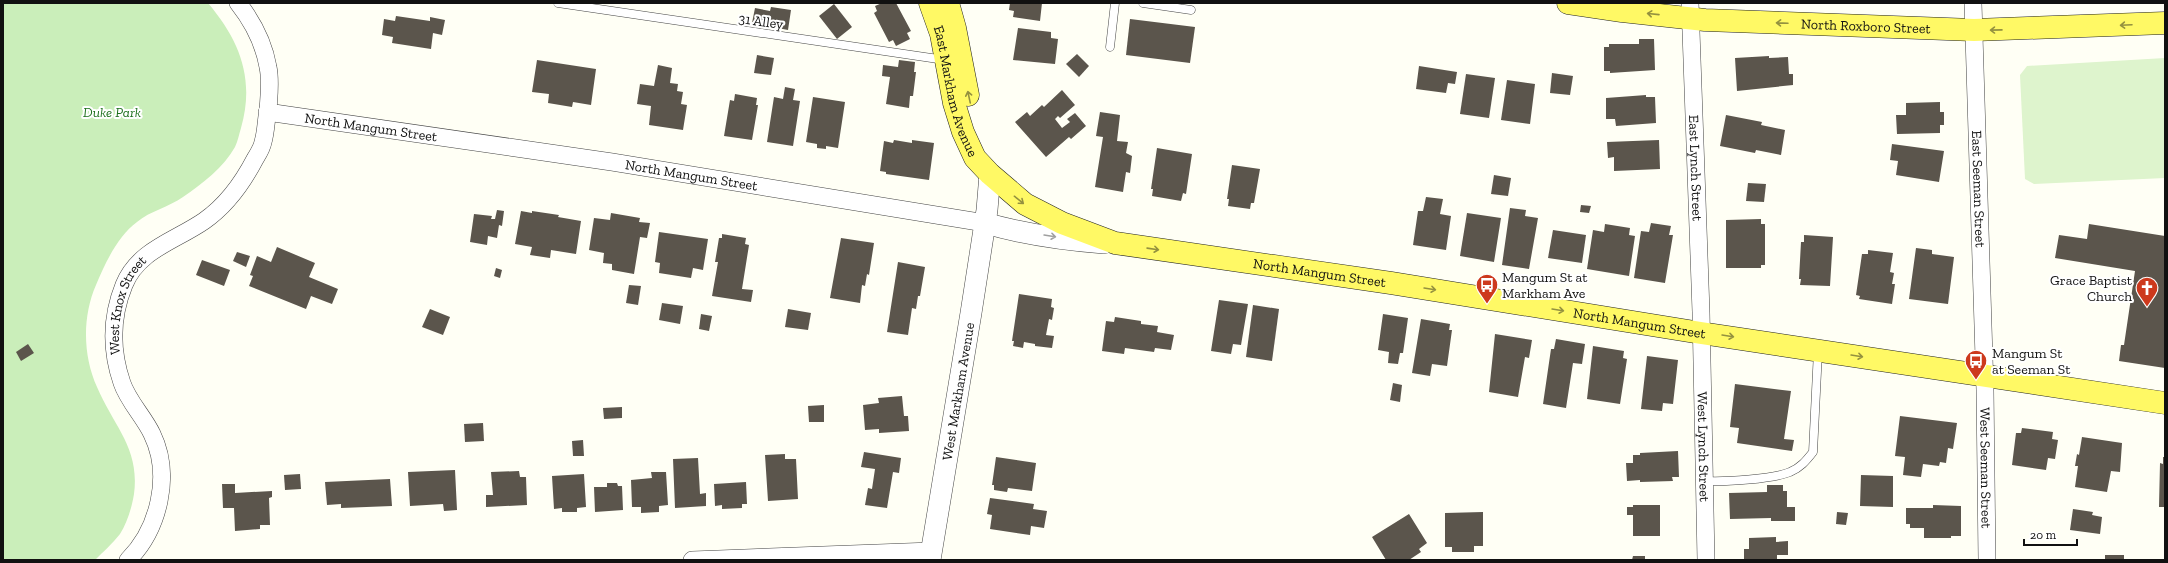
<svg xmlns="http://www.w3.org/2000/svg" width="2168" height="563" viewBox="0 0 2168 563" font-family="'Zilla Slab',serif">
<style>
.green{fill:#caeeba}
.pitch{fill:#def4cd}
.building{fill:#5b554c}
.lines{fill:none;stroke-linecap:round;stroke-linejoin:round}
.service-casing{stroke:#444;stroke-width:9}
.minor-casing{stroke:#444;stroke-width:18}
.tertiary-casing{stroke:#444;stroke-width:22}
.primary-casing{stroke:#222;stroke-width:23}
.service{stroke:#fff;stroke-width:8}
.minor{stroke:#fff;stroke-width:17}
.tertiary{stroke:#fff;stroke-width:21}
.primary{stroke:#fff965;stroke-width:22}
.oneway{stroke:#94913f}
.oneway2{stroke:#a0a0a0}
.labels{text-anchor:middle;stroke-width:4;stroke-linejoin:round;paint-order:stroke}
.street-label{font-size:14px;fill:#111;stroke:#fff}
.park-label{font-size:14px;font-style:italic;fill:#1b6f1b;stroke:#fff}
.poi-label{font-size:14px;fill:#111;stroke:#fff;text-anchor:start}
</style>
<rect width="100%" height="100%" fill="#fffff5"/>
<path class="green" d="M3,3H208C240,41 255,79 241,128C239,134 238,141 235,147C224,167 202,184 183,197C169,207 150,211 137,222C118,236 105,263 96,285C82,317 83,356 97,387C114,427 140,448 134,494C132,507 127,523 120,534C113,543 103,552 95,560H3Z"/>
<path class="pitch" d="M2165,58V178L2034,184L2025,179L2020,75L2027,66Z"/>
<g class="building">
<path d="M882,3H896L911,31L907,33L910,39L896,46L893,40L889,42L874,13L877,11L875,6Z"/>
<path d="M1010,3H1042L1040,21L1013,17L1014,11L1009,10Z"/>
<path d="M834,4L852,27L837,39L819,16Z"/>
<path d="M771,7L791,10L788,30L752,23L755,8L770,11Z"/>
<path d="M396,16L430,21V17L445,20L442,35L433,33L431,49L392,43L393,37L382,35L384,19L395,21Z"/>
<path d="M1130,19L1195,27L1190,63L1126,55Z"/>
<path d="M1018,28L1051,32V38L1058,39L1055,64L1013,60Z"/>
<path d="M1639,39H1654L1655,70L1610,73V71H1604V47H1609V44H1639Z"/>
<path d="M1077,54L1089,66L1079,77L1066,64Z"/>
<path d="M757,55L774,58L771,75L754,73Z"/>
<path d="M1769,56V58L1788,57L1789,74H1793V85L1737,91L1735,58Z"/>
<path d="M537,60L596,69L591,105L573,102L572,107L548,103L549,94L532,92Z"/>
<path d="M899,60L915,62L914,72H916L913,96H910L909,108L886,104L890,77L882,76L883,65L898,67Z"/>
<path d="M658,65L672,68L670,83L678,84L677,91L683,92L681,104L687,105L683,130L649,125L651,106L637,104L640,84L654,86Z"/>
<path d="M1419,66L1457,72L1455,84L1448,83L1446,93L1416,89Z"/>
<path d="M1552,73L1573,76L1570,95L1550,93Z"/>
<path d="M1466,74L1495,78L1489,118L1460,114Z"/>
<path d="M1507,80L1535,84L1530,124L1501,120Z"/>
<path d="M785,87L795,89L793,100L800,101L793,146L767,142L774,97L783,99Z"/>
<path d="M1062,90L1075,105L1060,118L1058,116L1055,119L1062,128L1070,122L1067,119L1075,113L1086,126L1071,139L1069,137L1046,157L1015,122L1027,112L1030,116L1042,105L1044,107Z"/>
<path d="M735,94L757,98L756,105H758L752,140L724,136L730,100L734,101Z"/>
<path d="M1646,95V97H1655L1656,123L1616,126L1615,119H1606V98Z"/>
<path d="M813,97L845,102L838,148L826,146V149L817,148V144L806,142Z"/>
<path d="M1940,102V112H1944V125H1940V133L1897,134L1896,115H1906V103Z"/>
<path d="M1100,112L1120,115L1117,141L1128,142L1126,153L1132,156L1130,173L1126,172L1123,192L1095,187L1103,137L1096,136Z"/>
<path d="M1726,115L1762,122L1761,125L1785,130L1781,155L1756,150L1755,153L1720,146Z"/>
<path d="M894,140L912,143V140L934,143L929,180L886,174V172L880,171L884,141L893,143Z"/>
<path d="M1659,140L1660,169L1614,171V157L1608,158L1607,142Z"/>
<path d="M1892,144L1944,151L1939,182L1896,175L1898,161L1890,160Z"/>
<path d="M1157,148L1192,154L1186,194L1183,193L1181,201L1152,196L1153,189H1151Z"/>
<path d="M1232,165L1260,169L1254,203H1251L1250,209L1228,206L1229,199H1227Z"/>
<path d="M1494,175L1511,178L1508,196L1491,194Z"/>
<path d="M1748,183L1766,184L1764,202L1746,201Z"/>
<path d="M1426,197L1443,199L1440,214L1451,216L1446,250L1413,245L1418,211H1423Z"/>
<path d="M1581,205L1591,206L1589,213L1580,212Z"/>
<path d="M1510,208L1526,210L1525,216L1538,218L1529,269L1502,265Z"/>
<path d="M497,210L504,211L502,226L499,225L497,238L488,236L487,245L470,242L474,214L492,216L491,219H495Z"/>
<path d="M521,211L532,213V211L559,215L558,217L581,221L576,254L551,250L550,258L530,255L532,247L515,244Z"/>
<path d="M611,213L640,218L639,222L650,223L647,238L640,237L634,274L612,270V264L603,263L604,253L589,250L594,218L610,220Z"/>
<path d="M1467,213L1501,218L1494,262L1460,256Z"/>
<path d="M1761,219V224H1765V265H1761V268H1726V220Z"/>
<path d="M1651,223L1671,226L1669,235H1673L1665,283L1634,278L1641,231L1649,232Z"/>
<path d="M1605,224L1630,228L1629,235L1635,236L1629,276L1587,269L1593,230L1604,232Z"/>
<path d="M2089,224L2165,236V368L2119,361L2121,345H2124L2135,271L2055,258L2059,235L2087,239Z"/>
<path d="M1553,230L1586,235L1582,263L1548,258Z"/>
<path d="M659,232L708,239L703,270L693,268L691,278L659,273L660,263L655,262Z"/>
<path d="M722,234L746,238L745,244L749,245L742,289L753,290L751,302L712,296L718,262H715L719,238H722Z"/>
<path d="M1804,235L1833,237L1830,286L1800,285L1801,279H1799L1801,242H1804Z"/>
<path d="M841,238L874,243L869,275L867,274L865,286L862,285L860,303L830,298Z"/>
<path d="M277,247L315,263L309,277L338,289L332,304L311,296L306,309L249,286L253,276L250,275L257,256L271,262Z"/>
<path d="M1916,248L1932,250V254L1954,257L1948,304L1909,299Z"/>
<path d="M1868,250L1893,253L1890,272L1894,273L1892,284H1895L1892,304L1859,299L1860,296L1856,295L1862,254H1868Z"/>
<path d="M237,252L250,256L246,267L233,261Z"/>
<path d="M202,260L230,270L224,286L196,275Z"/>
<path d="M898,262L925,267L920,296H918L916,309L912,308L908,335L887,332Z"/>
<path d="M496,268L502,270L500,278L494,276Z"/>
<path d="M629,285L641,286L638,305L626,303Z"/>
<path d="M1019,294L1052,299L1051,307L1054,308L1052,320L1049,319L1046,335L1054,336L1052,348L1035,346V344L1024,342L1023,348L1013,346L1014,341H1012Z"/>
<path d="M1219,300L1248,304L1241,345L1233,344L1231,354L1211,351Z"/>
<path d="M662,303L683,306L680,324L659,320Z"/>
<path d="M1253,305L1279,309L1272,361L1246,357Z"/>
<path d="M430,309L450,317L443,335L422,327Z"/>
<path d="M788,309L811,313L808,330L785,327Z"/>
<path d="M701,314L712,316L709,331L699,329Z"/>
<path d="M1383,314L1408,318L1403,353H1400L1398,364L1388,363L1389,352L1378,350Z"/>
<path d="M1115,317L1141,321V324L1158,326L1157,332L1174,335L1171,350L1155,348L1154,352L1125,348L1124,354L1102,351L1106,321L1114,322Z"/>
<path d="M1421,319L1450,324L1449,330H1452L1447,366L1432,364L1430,376L1412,373Z"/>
<path d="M1495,334L1532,340L1529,358L1525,357L1518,397L1489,392Z"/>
<path d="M1556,339L1585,344L1582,364L1573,363L1566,408L1543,404L1551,349H1554Z"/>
<path d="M28,344L34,353L21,361L16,352Z"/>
<path d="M1593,346L1624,351L1623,358L1627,359L1620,404L1587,399Z"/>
<path d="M1647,356L1678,360L1673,404L1663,403L1662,411L1641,409Z"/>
<path d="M1393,383L1402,385L1400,402L1390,400Z"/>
<path d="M1735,384L1791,391L1784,439L1794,440L1792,451L1737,443L1739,428L1730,427Z"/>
<path d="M902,396L904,416H908L909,431L879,433V429L865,430L863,405L879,403L878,398Z"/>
<path d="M824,405V422H809L808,406Z"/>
<path d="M622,407V418L604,419L603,408Z"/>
<path d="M1900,416L1957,423L1953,449L1948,448L1946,463L1940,462L1939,466L1923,464L1921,477L1903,475L1905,457L1895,456Z"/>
<path d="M483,423L484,441L465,442L464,424Z"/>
<path d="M2022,428L2053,432L2052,439L2058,440L2055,459L2048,458L2046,470L2012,465L2016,433H2021Z"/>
<path d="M2082,437L2122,443L2120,472L2111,471L2107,492L2075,487L2078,466H2075L2077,454L2079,455Z"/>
<path d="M583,440L584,456H573L572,441Z"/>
<path d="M1678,451L1679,477H1672L1673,481L1640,482V480L1627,481L1626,463H1633V455H1640V453Z"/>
<path d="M864,452L901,458L899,473L893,472L887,508L865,505L868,488L872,489L875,469L861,467Z"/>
<path d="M785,454V459H796L798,499L768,501L765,455Z"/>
<path d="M996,457L1036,463L1032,491L1008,488L1007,492L994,490V485H992Z"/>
<path d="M2163,457H2165V507H2159L2160,463L2163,464Z"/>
<path d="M698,458L700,494L706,493V506L675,508L673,459Z"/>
<path d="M455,470L457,510L444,511L443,504L410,506L408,472Z"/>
<path d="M519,471L520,477H526L527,505L486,507V495H493L491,472Z"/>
<path d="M651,472H666L668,505L659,506V512L641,513V507H632L631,480L652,478Z"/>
<path d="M300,474L301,489L285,490L284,475Z"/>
<path d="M584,474L586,507L577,508V512H562V508L554,509L552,476Z"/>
<path d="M1861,475L1893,476V507L1860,506Z"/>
<path d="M390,479L392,506L341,508V504L327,505L325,482Z"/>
<path d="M746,482L747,504H742V508L722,509V505L715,506L714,484Z"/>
<path d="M607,483H617L618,486H622L623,510L595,512L594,487H607Z"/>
<path d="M222,484H235V493L272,491V497L269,498L270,525H260V529L235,531L234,508H223Z"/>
<path d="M1767,485H1783V491H1787V507H1795V521H1771V518L1730,519L1729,493L1767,492Z"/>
<path d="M990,498L1034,504L1033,509L1047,511L1044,528L1031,526L1030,535L990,529L992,515L987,514Z"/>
<path d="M1633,505H1660V536H1633V515H1627V507H1633Z"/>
<path d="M1933,505L1961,506V536H1951V538H1924V528H1910V524H1906V508H1933Z"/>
<path d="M2073,509L2093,512L2092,515L2102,517L2100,534L2070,530Z"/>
<path d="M1483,512V546H1474V552H1452V547H1445V513Z"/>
<path d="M1837,512L1848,513L1846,525L1836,524Z"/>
<path d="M1409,514L1427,543L1419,549L1421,552L1409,560H1386L1372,537Z"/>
<path d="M1776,537V542L1788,541V555H1777V560H1744V549H1749V538Z"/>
<rect x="2105" y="555" width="19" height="5"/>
<path d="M1633,556H1645V560H1632Z"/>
</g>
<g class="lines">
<g class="service-casing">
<g id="service">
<path d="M558,3L945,60"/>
<path d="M1143,3L1191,10"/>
<path d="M1110,47L1115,3"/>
<path d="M1706,481C1724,482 1774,479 1790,472C1800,468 1806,461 1813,452L1818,351"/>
</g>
</g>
<g class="minor-casing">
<g id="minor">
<path id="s1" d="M1690,3L1701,312L1706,560"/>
<path id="s2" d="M1973,3L1985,390L1987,560"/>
<path id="s3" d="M267,112L612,162L985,223"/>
<path id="s4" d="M128,560C159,529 172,475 152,434C144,417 128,401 122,383C111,351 111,317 124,285C138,250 175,241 204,221C227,205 242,184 255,159C258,154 262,148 263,142C266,132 266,120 268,110C269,95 271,81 268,67C264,44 253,22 238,3"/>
<path d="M692,560L932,551"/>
</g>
</g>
<g class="tertiary-casing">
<g id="tertiary">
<path d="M985,223C1023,234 1064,240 1104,243"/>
<path id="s5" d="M930,560L971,313L987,210L990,174"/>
</g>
</g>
<g class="primary-casing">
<g id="primary">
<path id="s6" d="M930,3L941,34L954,103L963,132L975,158L990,174L1025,204L1062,223L1115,243L1391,283L1701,333L2165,403"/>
<path d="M948,3L955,28L968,95"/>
<path id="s7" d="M1568,3L1622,11L1705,20L1974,30L2165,23"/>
</g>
</g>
<use href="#service" class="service"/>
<use href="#minor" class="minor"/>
<use href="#tertiary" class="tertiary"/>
<use href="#primary" class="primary"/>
</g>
<defs><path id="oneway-shaft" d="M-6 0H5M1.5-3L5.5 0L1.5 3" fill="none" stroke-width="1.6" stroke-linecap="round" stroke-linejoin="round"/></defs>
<g class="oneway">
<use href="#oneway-shaft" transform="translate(1653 14) rotate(-174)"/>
<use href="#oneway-shaft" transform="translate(1782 23) rotate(-178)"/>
<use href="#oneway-shaft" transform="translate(2126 25) rotate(177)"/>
<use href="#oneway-shaft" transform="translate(1996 30) rotate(179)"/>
<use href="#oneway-shaft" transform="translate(969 97) rotate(-102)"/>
<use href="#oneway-shaft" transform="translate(1019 200) rotate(39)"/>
<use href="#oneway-shaft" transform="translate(1153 249) rotate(8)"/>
<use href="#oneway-shaft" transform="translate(1430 289) rotate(9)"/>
<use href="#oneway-shaft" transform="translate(1558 310) rotate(9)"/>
<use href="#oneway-shaft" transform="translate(1728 336) rotate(9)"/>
<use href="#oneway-shaft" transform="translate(1857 356) rotate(9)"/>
</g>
<use class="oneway2" href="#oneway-shaft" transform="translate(1050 236) rotate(9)"/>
<defs>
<g id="bus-pin" transform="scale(1.15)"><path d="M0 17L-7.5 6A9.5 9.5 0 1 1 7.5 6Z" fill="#cd391d" stroke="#fff"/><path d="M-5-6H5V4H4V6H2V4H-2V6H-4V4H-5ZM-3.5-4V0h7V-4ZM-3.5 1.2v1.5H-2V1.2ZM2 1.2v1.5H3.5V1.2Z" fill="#fff"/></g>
<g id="church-pin" transform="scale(1.15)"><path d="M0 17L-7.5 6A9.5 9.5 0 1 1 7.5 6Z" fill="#cd391d" stroke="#fff"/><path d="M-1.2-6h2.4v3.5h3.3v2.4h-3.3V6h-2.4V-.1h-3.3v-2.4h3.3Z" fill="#fff"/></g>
</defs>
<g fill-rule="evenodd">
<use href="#bus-pin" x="1487" y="285"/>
<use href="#church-pin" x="2147" y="288"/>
<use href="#bus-pin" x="1976" y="361"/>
</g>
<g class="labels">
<g class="street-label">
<text transform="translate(761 21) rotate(8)" y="5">31 Alley</text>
<text dy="5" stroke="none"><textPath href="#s7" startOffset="299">North Roxboro Street</textPath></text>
<text dy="5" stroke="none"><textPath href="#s6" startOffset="92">East Markham Avenue</textPath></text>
<text dy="5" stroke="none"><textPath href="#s3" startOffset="105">North Mangum Street</textPath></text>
<text dy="5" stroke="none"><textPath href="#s1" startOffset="165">East Lynch Street</textPath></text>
<text dy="5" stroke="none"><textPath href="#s3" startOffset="429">North Mangum Street</textPath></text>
<text dy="5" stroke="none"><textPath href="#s2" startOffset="186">East Seeman Street</textPath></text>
<text dy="5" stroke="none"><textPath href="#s6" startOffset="535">North Mangum Street</textPath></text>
<text dy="5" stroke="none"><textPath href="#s4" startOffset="277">West Knox Street</textPath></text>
<text dy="5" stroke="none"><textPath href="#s6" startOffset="859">North Mangum Street</textPath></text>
<text dy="5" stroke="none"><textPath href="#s5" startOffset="171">West Markham Avenue</textPath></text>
<text dy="5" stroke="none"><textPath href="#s1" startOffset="444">West Lynch Street</textPath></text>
<text dy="5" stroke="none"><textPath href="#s2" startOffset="465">West Seeman Street</textPath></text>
</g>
<g class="park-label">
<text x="112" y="117">Duke Park</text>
</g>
<g class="poi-label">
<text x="1502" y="282">Mangum St at<tspan x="1502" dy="16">Markham Ave</tspan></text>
<text x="2132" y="285" text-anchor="end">Grace Baptist<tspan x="2132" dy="16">Church</tspan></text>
<text x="1992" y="358">Mangum St<tspan x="1992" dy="16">at Seeman St</tspan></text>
</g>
</g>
<rect width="2168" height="563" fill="none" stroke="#111111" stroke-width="8"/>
<path d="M2024 539v6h53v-6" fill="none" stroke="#111111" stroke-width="2"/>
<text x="2030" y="539" font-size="12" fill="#111111" stroke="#ffffff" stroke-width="3" paint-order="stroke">20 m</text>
</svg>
